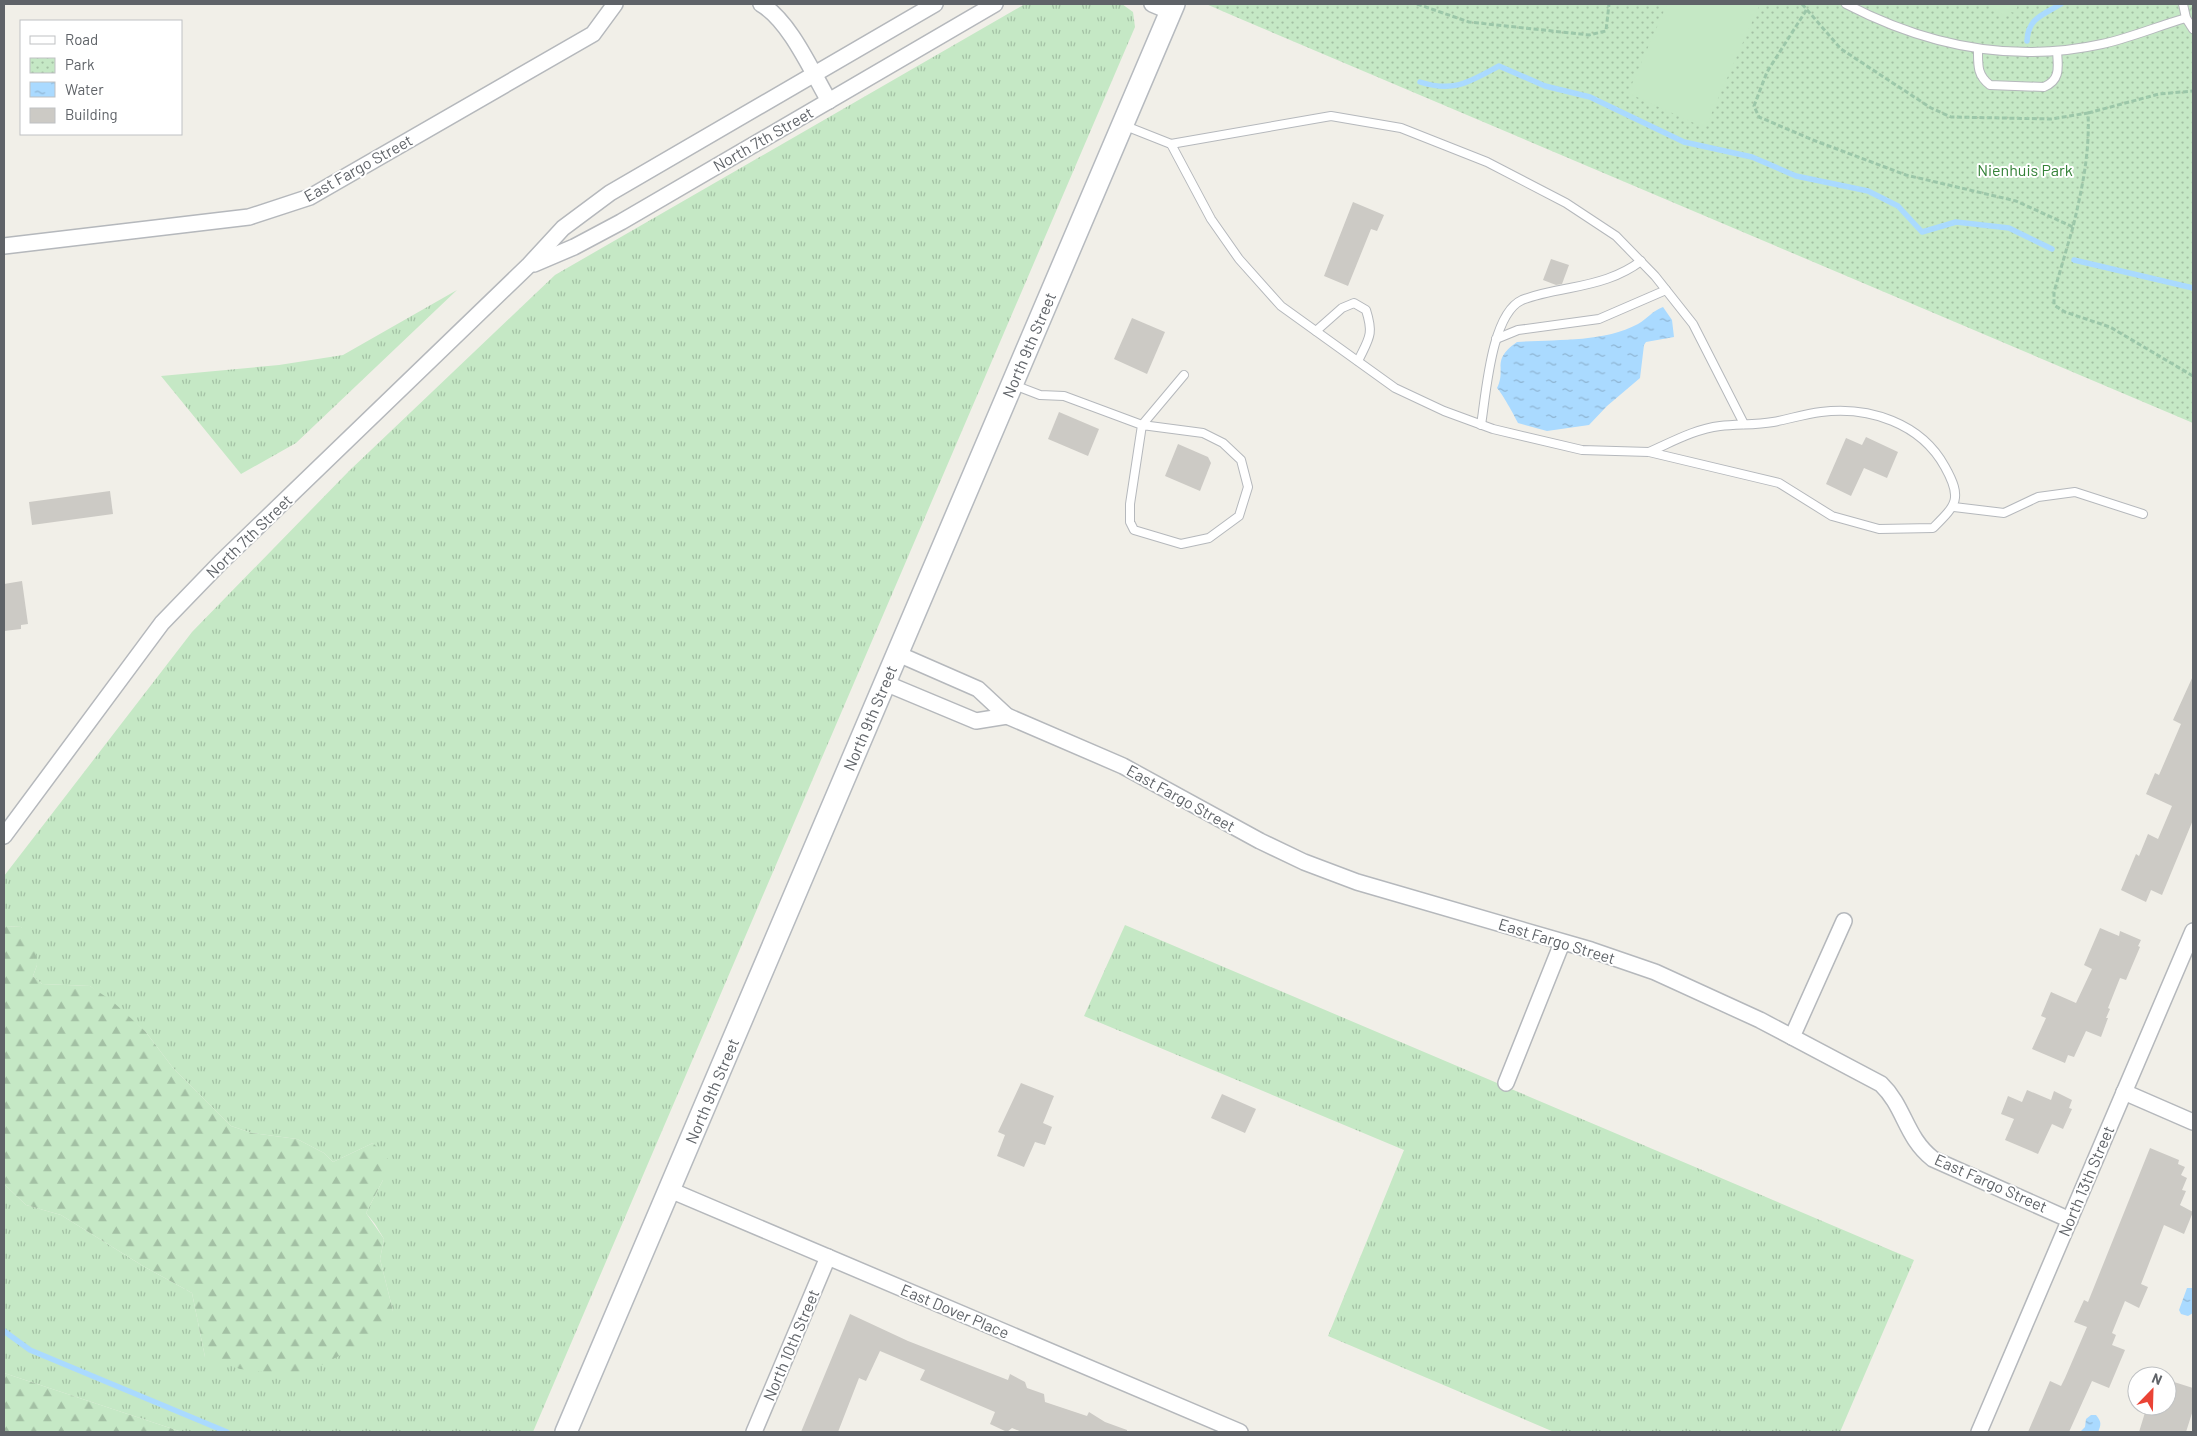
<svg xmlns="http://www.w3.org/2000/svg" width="2197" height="1436" viewBox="0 0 2197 1436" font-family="Barlow,sans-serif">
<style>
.grass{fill:url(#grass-tufts)}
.forest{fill:url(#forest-firs)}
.park{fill:url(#park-dots)}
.garden{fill:url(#garden-furrows)}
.pitch{fill:#c5e8c5}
.water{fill:url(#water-ripples)}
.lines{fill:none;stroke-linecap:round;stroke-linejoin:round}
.stream{stroke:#aadaff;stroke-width:5.5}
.building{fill:#cccac5}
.lane-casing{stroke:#b5b8bc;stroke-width:10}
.street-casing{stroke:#b5b8bc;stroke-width:18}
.secondary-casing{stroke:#b6babf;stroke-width:24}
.path{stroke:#9cc7a9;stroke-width:3;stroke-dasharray:5 2.5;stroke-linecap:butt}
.lane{stroke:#fff;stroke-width:8}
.street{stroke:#fff;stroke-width:15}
.secondary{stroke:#fff;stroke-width:21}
.labels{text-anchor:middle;stroke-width:4;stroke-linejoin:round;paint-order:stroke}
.street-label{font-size:16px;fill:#5f6368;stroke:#fff}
.park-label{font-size:16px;fill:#348238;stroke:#fff}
</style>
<defs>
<pattern id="grass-tufts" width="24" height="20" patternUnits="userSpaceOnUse" patternTransform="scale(1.25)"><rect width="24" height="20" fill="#c5e8c5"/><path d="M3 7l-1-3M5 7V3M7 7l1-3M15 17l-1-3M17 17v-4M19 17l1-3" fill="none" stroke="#a3c0a4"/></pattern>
<pattern id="forest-firs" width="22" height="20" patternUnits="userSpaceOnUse" patternTransform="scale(1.25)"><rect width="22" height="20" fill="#c5e8c5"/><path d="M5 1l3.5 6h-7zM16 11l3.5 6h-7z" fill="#a3c0a4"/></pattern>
<pattern id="park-dots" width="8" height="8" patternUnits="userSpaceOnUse" patternTransform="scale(1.25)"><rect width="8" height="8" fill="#c5e8c5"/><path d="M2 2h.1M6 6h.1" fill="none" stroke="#a3c0a4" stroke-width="1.8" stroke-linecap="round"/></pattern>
<pattern id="garden-furrows" width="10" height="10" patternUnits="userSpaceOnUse" patternTransform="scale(1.25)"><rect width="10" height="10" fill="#c5e8c5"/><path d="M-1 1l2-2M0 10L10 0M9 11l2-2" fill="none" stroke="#a3c0a4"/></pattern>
<pattern id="water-ripples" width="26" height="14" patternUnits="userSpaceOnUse" patternTransform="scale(1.25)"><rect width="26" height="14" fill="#aadaff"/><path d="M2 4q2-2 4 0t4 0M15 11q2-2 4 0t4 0" fill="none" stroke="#8eb4d2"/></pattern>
</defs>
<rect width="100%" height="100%" fill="#f1efe8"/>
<g class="grass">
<path d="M1025,4H1122L1133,12L1135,27L533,1432H182L4,1373V1184L26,1205L61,1215L143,1266L192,1293L205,1357L393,1311L380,1259L384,1239L375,1224L366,1213L383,1180L373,1143L333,1162L324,1153L297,1139L252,1133L231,1126L173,1068L145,1031L90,986L42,984L33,976L37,965L21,927L4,926V876L192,632L349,471L555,275Z"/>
<path d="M457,290L296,443L241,474L161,376L279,365L343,355Z"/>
<path d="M1125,925L1914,1260L1840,1432H1554L1328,1336L1404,1150L1084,1016Z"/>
</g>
<g class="forest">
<path d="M4,926L21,927L35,941L37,965L33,976L42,984L90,986L112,1001L145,1031L173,1068L231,1126L252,1133L297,1139L324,1153L333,1162L373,1143L389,1160L383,1180L366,1213L384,1239L380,1259L393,1311L378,1336L300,1376L240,1369L205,1357L192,1293L143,1266L61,1215L26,1205L4,1184Z"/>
<path d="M4,1373L182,1432H4Z"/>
</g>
<path class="park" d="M1206,4H2193V423L1236,17Z"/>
<path class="garden" d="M2177,4H2193V36L2187,29Z"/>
<g class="pitch">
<path d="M1667,4H1760L1705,128L1628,93Z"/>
<path d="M1981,4H2018L2015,13L2007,11L2005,15L1995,12L1996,8Z"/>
</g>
<g class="water">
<path d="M1663,307L1672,320L1674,337L1646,342L1644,345L1640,378L1607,406L1589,425L1547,431L1518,423C1514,415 1502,393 1497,388C1507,368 1490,361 1517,342C1555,339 1603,343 1638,324C1647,319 1652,311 1663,307Z"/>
<path d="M2187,1288H2193V1313L2188,1316L2181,1314L2179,1310Z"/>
<path d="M2091,1415H2096C2102,1422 2101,1425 2098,1432H2080L2085,1427L2086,1419Z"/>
</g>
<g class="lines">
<g class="stream">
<path d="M2027,41C2028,18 2043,15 2061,4"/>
<path d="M1420,82C1454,93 1469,82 1499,66L1545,86L1590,97L1684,142L1752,157L1796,176L1868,191L1898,206L1922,232L1956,222L2009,228L2052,249"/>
<path d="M2074,260L2193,288"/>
<path d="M4,1331L30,1350L227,1432"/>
</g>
</g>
<g class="building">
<path d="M1353,202L1384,215L1377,231L1371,229L1348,286L1324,276Z"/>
<path d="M1551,259L1569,265L1562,284L1556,285L1543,280Z"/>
<path d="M1132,318L1165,332L1147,374L1114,359Z"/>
<path d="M1059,412L1099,429L1088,456L1048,439Z"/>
<path d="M1866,437L1898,452L1887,478L1864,468L1851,496L1826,484L1846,438L1862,445Z"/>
<path d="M1178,444L1208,457L1211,463L1200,491L1165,476Z"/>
<path d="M110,491L113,514L32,525L29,502Z"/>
<path d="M22,581L28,624L21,625V629L4,631V584Z"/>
<path d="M2193,676V820L2162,895L2151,890L2146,902L2121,890L2136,854L2139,856L2148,834L2158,839L2172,806L2146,794L2155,773L2159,775L2181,724L2173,720Z"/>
<path d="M2100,928L2119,936L2120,931L2141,940L2138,946L2140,947L2126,980L2120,978L2108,1008L2110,1009L2106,1018H2108L2101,1037L2086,1031L2074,1057L2068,1055L2065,1063L2032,1049L2046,1018L2041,1016L2051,992L2076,1003L2092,969L2084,965Z"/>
<path d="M1021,1083L1054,1096L1043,1123L1052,1127L1045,1145L1035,1142L1024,1167L997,1156L1005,1135L998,1132Z"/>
<path d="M2027,1090L2051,1100L2054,1091L2072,1100L2069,1108L2072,1109L2063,1129L2052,1124L2038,1154L2005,1140L2014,1119L2001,1114L2008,1096L2022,1102Z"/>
<path d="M1222,1094L1256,1109L1245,1133L1211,1118Z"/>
<path d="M2150,1148L2179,1160L2178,1164L2185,1167L2181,1175L2187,1178L2182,1190L2186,1191L2180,1205L2193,1212L2184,1234L2164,1225L2141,1284L2148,1287L2139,1308L2125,1301L2112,1333L2116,1335L2112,1345L2125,1350L2109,1388L2092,1381L2069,1432H2028L2050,1381L2061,1386L2065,1378L2087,1327L2074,1322L2084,1300L2088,1302Z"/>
<path d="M850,1314L908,1341L1008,1380L1010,1374L1025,1382L1027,1388L1044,1394L1045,1402L1087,1416L1089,1412L1105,1422L1127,1430V1432H1022L1012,1428L1007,1432L990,1424L995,1412L920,1380L925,1370L880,1351L866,1381L859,1378L838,1432H801Z"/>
<path d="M2174,1382L2193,1388V1410L2186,1432H2139L2147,1406H2167V1391L2171,1392Z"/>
</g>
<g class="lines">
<g class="lane-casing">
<g id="lane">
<path d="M1846,4C1927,46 2012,64 2102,44C2130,38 2158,26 2186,18"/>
<path d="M2183,4L2186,18L2193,29"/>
<path d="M1978,50C1978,65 1977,75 1990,85L2044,87C2061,80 2058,67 2057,51"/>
<path d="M1123,125L1171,144L1211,219L1239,259L1281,306L1395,388L1444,411L1493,429L1582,450L1649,452L1779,483L1832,516L1879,529L1933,528C1956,505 1963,499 1945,467C1921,423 1869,406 1821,412C1805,414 1789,419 1773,422C1756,425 1738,424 1720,426C1695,429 1672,442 1649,452"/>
<path d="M1171,144L1331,116L1401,128L1487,162L1566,203L1616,236L1655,276L1693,324L1744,424"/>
<path d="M1316,331L1342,308L1354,303L1366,310C1374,335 1369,338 1358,361"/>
<path d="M1496,339L1518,330L1599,319L1666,290"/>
<path d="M1014,385L1040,395L1064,396L1142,425L1203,433L1223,443L1241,460L1248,487L1239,516L1209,538L1181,544L1134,530L1130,522V504L1142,425L1184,375"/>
<path d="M1481,425C1486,395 1491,314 1522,300C1537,294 1554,291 1570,288C1596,283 1620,277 1641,261"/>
<path d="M1954,507L2004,513L2038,497L2075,492L2143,514"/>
</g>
</g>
<g class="street-casing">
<g id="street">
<path d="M761,4C790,21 812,72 829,101"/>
<path d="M1152,4L1171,12"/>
<path d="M4,246L249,217L310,197L593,34L615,4"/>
<path d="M534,264L574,247L621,222L995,4"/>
<path d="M898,654L978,689L1007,716L1123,766L1260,841L1304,862L1357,882L1591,950L1655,972L1760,1020L1881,1084C1905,1107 1905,1137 1933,1159L2070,1220"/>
<path d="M885,683L976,721L1007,716"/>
<path d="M4,836L162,623L221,562L528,266L563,228L610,193L935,4"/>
<path d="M1792,1037L1844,921"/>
<path d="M1506,1083L1562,943"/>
<path d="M2124,1092L2193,1122"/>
<path d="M670,1190L1240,1432"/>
<path d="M754,1432L828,1257"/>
<path d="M1979,1432L2193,931"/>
</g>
</g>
<g class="secondary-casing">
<path id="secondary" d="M566,1432L1174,4"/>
</g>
<g class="path">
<path d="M1417,4L1469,22L1589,35L1606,31L1609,4"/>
<path d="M1802,4L1841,49L1931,108L1951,117L2051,119L2088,113C2090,153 2082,189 2073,227L2016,201L1906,175L1813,140L1759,117L1754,106L1767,72L1807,9"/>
<path d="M2088,113L2159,94L2193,91"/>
<path d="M2073,227L2054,292V305L2065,312L2110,327L2193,376"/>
</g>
<use href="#lane" class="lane"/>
<use href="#street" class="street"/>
<use href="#secondary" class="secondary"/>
</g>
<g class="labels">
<g class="street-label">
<text transform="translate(763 139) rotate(-30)" y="6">North 7th Street</text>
<text transform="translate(358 168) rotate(-29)" y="6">East Fargo Street</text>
<text transform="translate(1029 345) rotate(-67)" y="6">North 9th Street</text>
<text transform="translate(249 536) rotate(-44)" y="6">North 7th Street</text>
<text transform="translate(870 718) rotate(-67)" y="6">North 9th Street</text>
<text transform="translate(1181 798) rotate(29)" y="6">East Fargo Street</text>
<text transform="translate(1557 941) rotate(17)" y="6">East Fargo Street</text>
<text transform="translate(712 1091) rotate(-67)" y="6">North 9th Street</text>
<text transform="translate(2086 1181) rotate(-67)" y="6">North 13th Street</text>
<text transform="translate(1991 1183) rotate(24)" y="6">East Fargo Street</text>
<text transform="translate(955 1311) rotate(23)" y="6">East Dover Place</text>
<text transform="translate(791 1345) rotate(-67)" y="6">North 10th Street</text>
</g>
<g class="park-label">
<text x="2025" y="176">Nienhuis Park</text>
</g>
</g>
<rect width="2197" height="1436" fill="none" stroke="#5f6368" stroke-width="10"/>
<rect x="20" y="20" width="162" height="115" fill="#ffffff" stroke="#bfc1c3"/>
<rect x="30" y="36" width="25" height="8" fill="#ffffff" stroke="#bfc1c3"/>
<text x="65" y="45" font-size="15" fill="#5f6368">Road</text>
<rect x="30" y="58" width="25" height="15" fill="url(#park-dots)" stroke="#bfc1c3"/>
<text x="65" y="70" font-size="15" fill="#5f6368">Park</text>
<rect x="30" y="82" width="25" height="15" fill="url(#water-ripples)" stroke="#bfc1c3"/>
<text x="65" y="95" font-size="15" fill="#5f6368">Water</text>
<rect x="30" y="108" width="25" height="15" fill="#cccac5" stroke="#bfc1c3"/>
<text x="65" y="120" font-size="15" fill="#5f6368">Building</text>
<g transform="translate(2152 1391) rotate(23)"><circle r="24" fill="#ffffff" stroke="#bfc1c3"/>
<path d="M0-4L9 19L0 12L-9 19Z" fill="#ea4335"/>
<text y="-8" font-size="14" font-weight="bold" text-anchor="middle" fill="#5f6368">N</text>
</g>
</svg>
